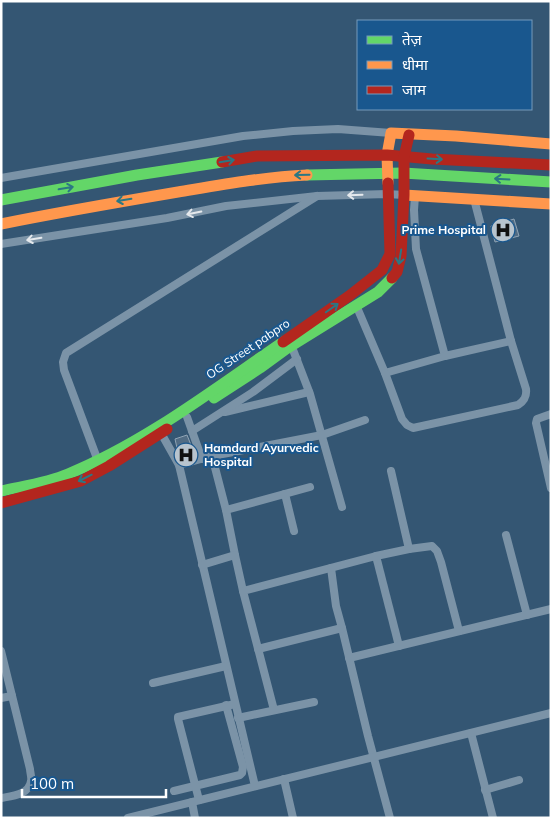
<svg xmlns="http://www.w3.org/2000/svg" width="552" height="819" viewBox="0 0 552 819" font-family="Mulish,'Noto Sans Devanagari',sans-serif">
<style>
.building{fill:#516c84;stroke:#90a4b5}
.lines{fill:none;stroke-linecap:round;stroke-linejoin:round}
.street{stroke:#7b93a7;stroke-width:8}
.fast{stroke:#63d668;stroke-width:11}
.slow{stroke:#ff974d;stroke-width:11}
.jam{stroke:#b3261e;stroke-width:11}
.oneway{stroke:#2c7784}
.oneway2{stroke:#e5e9ed}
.labels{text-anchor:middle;stroke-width:4;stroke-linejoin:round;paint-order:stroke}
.poi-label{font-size:12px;font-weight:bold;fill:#fff;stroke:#19578e;text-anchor:end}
.street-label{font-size:12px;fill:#fff;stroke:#19578e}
</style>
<rect width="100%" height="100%" fill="#345673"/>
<g class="building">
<path d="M514,219L519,236L495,242L491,226Z"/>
<path d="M187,435L195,455L182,458L179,447L177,448L175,439Z"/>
</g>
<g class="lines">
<g class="street">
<path d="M1,178L243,136L293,131L338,129L391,133"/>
<path d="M1,244L167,218L226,206L317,196L387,194L404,195"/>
<path d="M356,305L385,373L445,356L416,249L414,210L415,196"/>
<path d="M290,342L310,394L342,507"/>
<path d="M445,356L511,341"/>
<path d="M385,373L402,419L407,425L413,428L518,405C524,401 527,397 526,389L511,341L474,199"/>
<path d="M225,412L309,392"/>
<path d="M551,414L537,419L536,423L551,488"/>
<path d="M187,417L202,459"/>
<path d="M192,431L253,392L297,359"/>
<path d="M161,433L179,465L255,786"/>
<path d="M212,456L322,435L365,420"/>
<path d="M98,461L64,370L63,362L66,353L317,196"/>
<path d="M179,465L212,456L226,510L235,555"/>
<path d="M391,471L409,549"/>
<path d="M285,494L294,531"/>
<path d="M226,510L310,487"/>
<path d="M506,535L527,615"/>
<path d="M376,556L399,646"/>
<path d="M202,565L235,555L243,591"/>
<path d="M331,568L336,606L342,628L368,736L390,818"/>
<path d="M258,649L342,628"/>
<path d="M1,651L30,769C30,772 32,778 31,781C29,795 12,796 1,798"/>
<path d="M349,658L551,609"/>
<path d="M153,683L226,666"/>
<path d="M1,698L12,696"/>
<path d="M274,710L243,591L376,556L409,549L432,546L437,551L441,562L459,631"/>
<path d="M238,718L314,702"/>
<path d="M471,733L493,818"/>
<path d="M284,779L293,818"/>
<path d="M485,790L519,780"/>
<path d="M174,791L240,775L242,773L243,767L226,705"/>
<path d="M199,800L178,719V717L235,704"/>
<path d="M192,802L195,818"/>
<path d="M128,818L551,713"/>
</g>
<g class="fast">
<path d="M307,175L403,173L551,182"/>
<path d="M1,200L137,175L222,162"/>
<path d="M214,398L260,368L286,349L378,292L392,278"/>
<path d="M1,491C23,486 47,483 68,474C146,442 214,389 283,342"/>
</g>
<g class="slow">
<path d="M388,183L387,155L391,133L456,136L551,144"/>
<path d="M404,195L551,204"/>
<path d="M1,224C60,212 119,202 178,192C220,185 263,177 307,175"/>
</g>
<g class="jam">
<path d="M222,162L257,156L387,155L432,159L551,165"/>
<path d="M392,278L397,272L401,256L404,195V157L409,135"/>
<path d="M283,342L349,296L382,270L390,254L388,183"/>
<path d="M1,503L81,481L109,466L167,429"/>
</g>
</g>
<defs><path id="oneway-shaft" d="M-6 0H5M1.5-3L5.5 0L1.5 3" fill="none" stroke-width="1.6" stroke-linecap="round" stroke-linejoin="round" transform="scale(1.25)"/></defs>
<g class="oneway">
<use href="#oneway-shaft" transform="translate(435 159) rotate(3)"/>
<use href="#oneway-shaft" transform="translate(227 161) rotate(-9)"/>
<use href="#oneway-shaft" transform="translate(302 175) rotate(179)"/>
<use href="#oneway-shaft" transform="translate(502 179) rotate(-177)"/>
<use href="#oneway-shaft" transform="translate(66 188) rotate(-10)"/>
<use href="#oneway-shaft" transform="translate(124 200) rotate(171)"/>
<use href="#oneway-shaft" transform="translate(400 257) rotate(99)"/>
<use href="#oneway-shaft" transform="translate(332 308) rotate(-35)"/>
<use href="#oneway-shaft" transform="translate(85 478) rotate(154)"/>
</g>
<g class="oneway2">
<use href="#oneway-shaft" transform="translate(355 195) rotate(178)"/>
<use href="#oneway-shaft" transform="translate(194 213) rotate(169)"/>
<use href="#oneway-shaft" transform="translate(34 239) rotate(171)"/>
</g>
<defs>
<g id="hospital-disc" transform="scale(1.25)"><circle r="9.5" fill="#b8c4ce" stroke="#19578e"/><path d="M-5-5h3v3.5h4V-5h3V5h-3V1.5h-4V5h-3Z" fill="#111"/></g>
</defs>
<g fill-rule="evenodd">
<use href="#hospital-disc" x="503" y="230"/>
<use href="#hospital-disc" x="186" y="455"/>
</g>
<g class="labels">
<g class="poi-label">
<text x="486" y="234">Prime Hospital</text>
<text x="204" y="452" text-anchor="start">Hamdard Ayurvedic<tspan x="204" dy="14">Hospital</tspan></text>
</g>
<g class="street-label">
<text transform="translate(248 349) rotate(-34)" y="4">OG Street pabpro</text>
</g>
</g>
<rect width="552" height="819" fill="none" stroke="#ffffff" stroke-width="5"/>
<rect x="357" y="20" width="175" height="90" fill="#19578e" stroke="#759abb"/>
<rect x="367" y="36" width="25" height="8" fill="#63d668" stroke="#759abb"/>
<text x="402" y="45" font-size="15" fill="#ffffff">तेज़</text>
<rect x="367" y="61" width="25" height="8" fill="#ff974d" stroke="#759abb"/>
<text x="402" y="70" font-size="15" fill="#ffffff">धीमा</text>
<rect x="367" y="86" width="25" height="8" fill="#b3261e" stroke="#759abb"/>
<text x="402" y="95" font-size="15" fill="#ffffff">जाम</text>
<path d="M22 789v8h144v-8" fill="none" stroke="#ffffff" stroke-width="2.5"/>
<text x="30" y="789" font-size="15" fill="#ffffff" stroke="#19578e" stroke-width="4" paint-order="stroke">100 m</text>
</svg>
